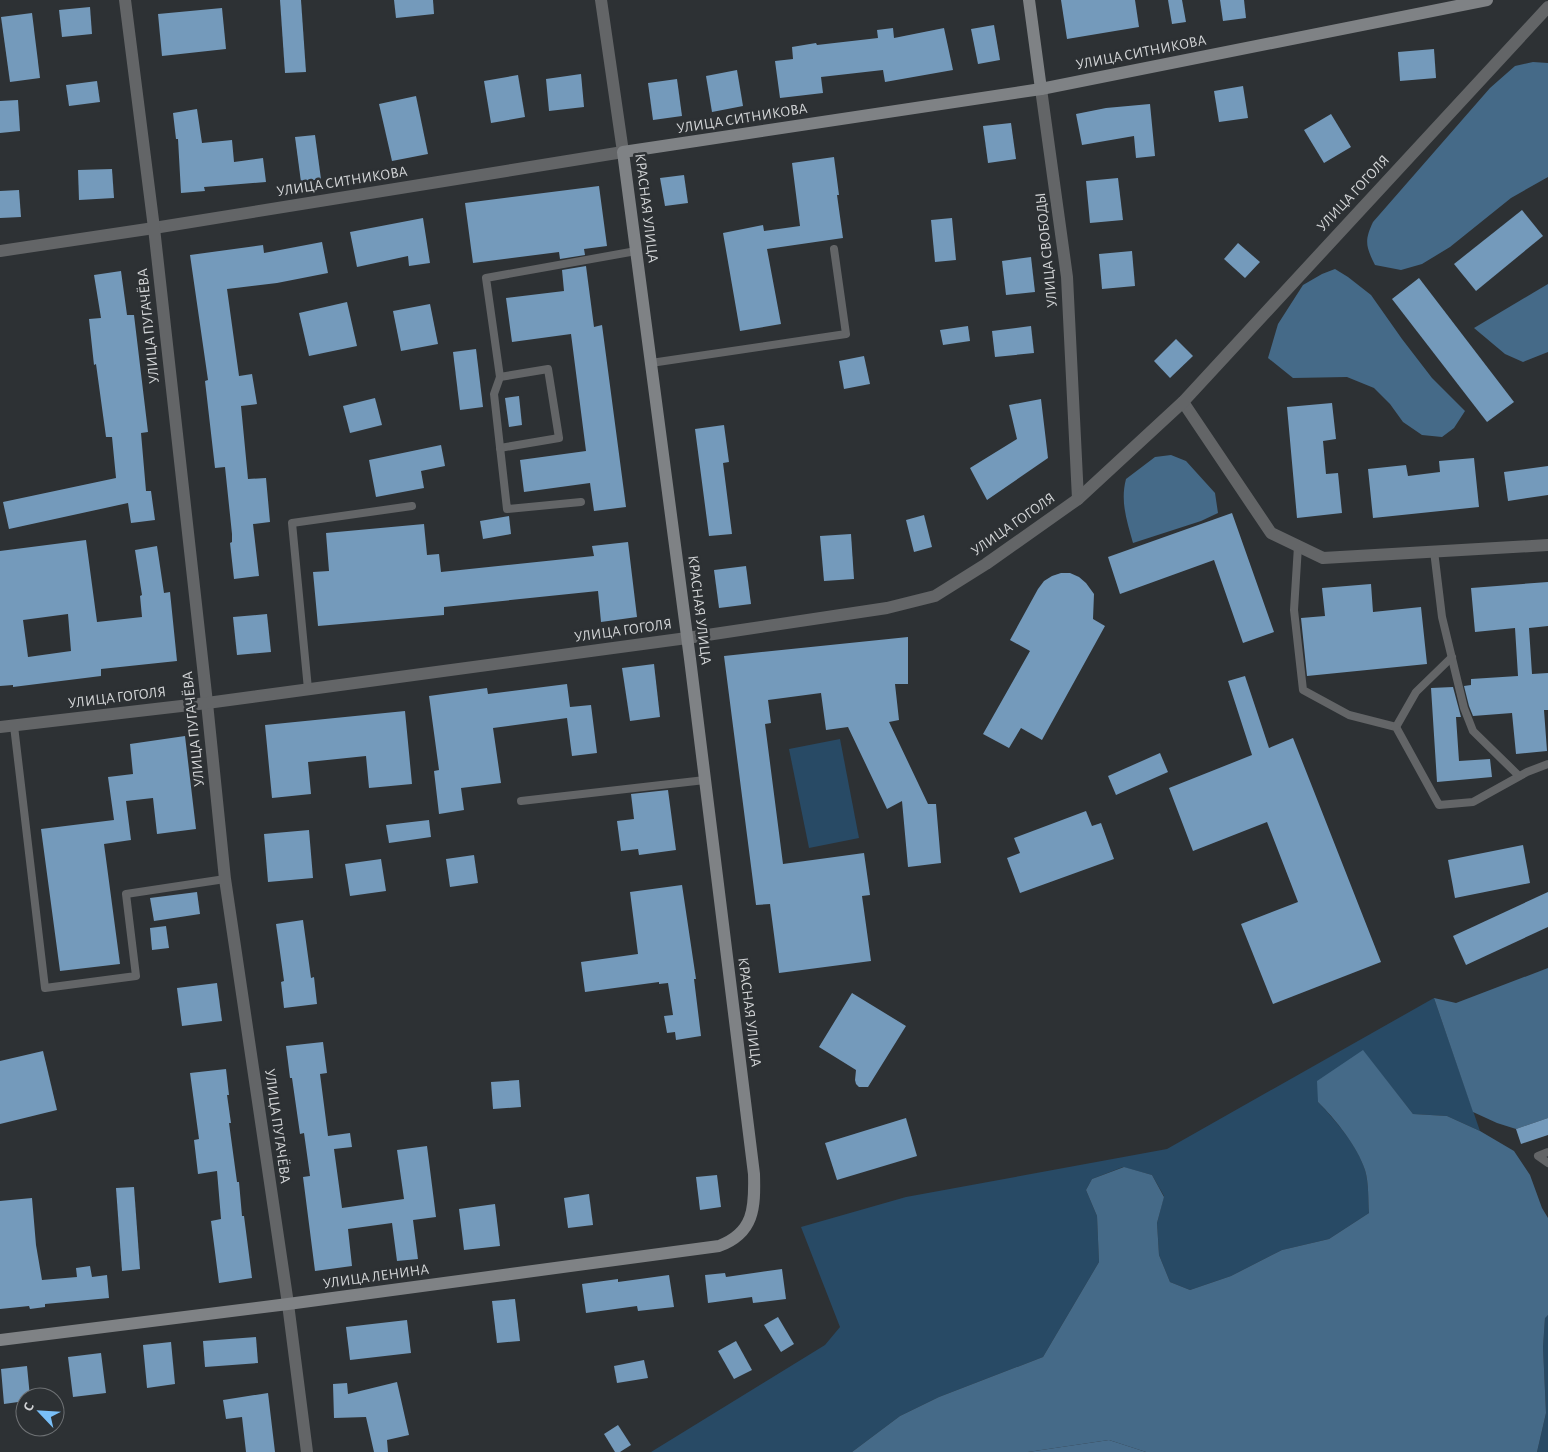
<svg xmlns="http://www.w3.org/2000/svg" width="1548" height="1452" viewBox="0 0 1548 1452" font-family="'Alegreya Sans',sans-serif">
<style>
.green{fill:#284a65}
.forest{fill:#456a88}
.water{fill:#486d8c}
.building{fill:#749abb;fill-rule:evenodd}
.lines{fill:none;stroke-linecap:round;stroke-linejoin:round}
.service{stroke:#636567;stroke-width:8}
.minor{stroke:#636567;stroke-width:12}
.tertiary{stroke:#636567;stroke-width:12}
.secondary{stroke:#7f8285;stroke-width:12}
.labels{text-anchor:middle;stroke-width:5;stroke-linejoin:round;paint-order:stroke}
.street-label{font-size:15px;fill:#d2d4d6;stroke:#2d3134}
</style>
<rect width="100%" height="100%" fill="#2d3134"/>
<g class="green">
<path d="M840,739L859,838L809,848L789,749Z"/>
<path d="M1434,998L1480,1131L1447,1116L1413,1114L1363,1051L1318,1081V1102C1336,1121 1357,1145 1365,1170C1369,1183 1368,1200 1369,1213L1329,1239L1282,1250L1231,1276L1190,1290L1170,1282L1159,1255L1157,1223L1164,1196L1152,1175L1123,1167L1092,1179L1086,1190L1097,1216L1099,1262L1043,1357L939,1397L900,1416L852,1452H651L825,1345L840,1327L801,1227L906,1197L1167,1149Z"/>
<path d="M1548,1315V1452H1537L1546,1413L1543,1347L1545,1317Z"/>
</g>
<g class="forest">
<path d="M1533,62L1548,63V177L1511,198L1450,247L1422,264L1401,270L1375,265C1366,247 1364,241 1373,222L1490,88L1515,66Z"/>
<path d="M1335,269L1348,277L1371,295L1402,339L1432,378L1465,411L1454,428L1442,437L1422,435L1403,422L1390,404L1374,388L1347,377L1293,378L1268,358L1278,324L1303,285L1322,274Z"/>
<path d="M1548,284V352L1523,362L1505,354L1474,328Z"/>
<path d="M1171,455L1186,461L1215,493L1218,513L1201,521L1133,543C1127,521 1120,502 1126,479L1155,457Z"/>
<path d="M1548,968V1118L1516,1129L1497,1123L1473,1112L1434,998L1456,1003Z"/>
<path d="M1363,1050L1413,1114L1447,1116L1480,1131L1514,1151L1530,1175L1542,1208L1548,1218V1315L1545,1318L1543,1347L1546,1413L1537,1452H1146L1109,1440L1028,1452H852L900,1416L939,1397L1043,1357L1099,1262L1097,1216L1086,1190L1092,1179L1124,1167L1152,1175L1164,1197L1157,1223L1159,1255L1170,1282L1190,1290L1231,1276L1282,1250L1329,1239L1369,1213C1368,1200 1369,1183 1365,1170C1357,1146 1336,1120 1318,1102L1317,1081Z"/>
</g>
<path class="water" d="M1109,1440L1146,1452H1028Z"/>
<g class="building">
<path d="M280,0H301L306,72L285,73Z"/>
<path d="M394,0H433L434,14L396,18Z"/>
<path d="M1061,0H1135L1139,27L1067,39Z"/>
<path d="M1168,0H1182L1186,22L1172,24Z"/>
<path d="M1220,0H1244L1246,18L1223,21Z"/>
<path d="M90,7L92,34L62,37L59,10Z"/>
<path d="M222,8L226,49L162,56L158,14Z"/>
<path d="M32,13L40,78L10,82L1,17Z"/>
<path d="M994,25L1000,60L978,64L971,29Z"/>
<path d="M893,28L894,38L944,28L953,70L885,82L883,70L821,77L823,93L780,98L775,61L793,59L792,47L816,43L817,45L878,38L877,30Z"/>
<path d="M1434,49L1436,78L1400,81L1398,52Z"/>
<path d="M737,70L743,106L712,112L706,76Z"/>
<path d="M581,74L584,107L549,111L546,79Z"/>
<path d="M518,75L525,117L491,123L484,81Z"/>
<path d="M677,79L682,116L653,120L648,83Z"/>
<path d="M97,81L100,102L69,106L66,85Z"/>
<path d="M1243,86L1248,118L1219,122L1214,91Z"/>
<path d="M416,96L428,154L392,161L379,104Z"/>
<path d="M18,100L20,131L0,133V101Z"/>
<path d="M1150,104L1155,156L1136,158L1134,136L1082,145L1076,114L1106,108Z"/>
<path d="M197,109L202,143L232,140L234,162L263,158L266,182L204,187L205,191L181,193L178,139H176L173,113Z"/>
<path d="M1331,114L1351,147L1324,163L1304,130Z"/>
<path d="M1011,123L1016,159L988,163L983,126Z"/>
<path d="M315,135L321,179L301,182L295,137Z"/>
<path d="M834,157L839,195H837L843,238L767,249L781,324L740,331L723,233L763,225L764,231L800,226L792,163Z"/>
<path d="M112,169L114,198L79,200L78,170Z"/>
<path d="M684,175L688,203L665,206L660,178Z"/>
<path d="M1118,178L1123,220L1090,223L1086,181Z"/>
<path d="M599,186L607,246L584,249L585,255L560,259L559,252L473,263L465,203Z"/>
<path d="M19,190L21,217L0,218V191Z"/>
<path d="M1522,210L1543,236L1476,291L1454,264Z"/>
<path d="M423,218L430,263L409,266L408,256L357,267L350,232Z"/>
<path d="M952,218L956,260L935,262L931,220Z"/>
<path d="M322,242L328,273L277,283L227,289L239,376L252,374L257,404L241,406L248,479L266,478L270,522L253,524L259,576L234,579L230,543L232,542V534L225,467L215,468L205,381L208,380L190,255L263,245L264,253Z"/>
<path d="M1238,243L1260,262L1245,278L1224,259Z"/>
<path d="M1132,251L1135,286L1102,289L1099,254Z"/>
<path d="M1031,257L1035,292L1006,295L1002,261Z"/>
<path d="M586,266L594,327L602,325L626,507L594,511L590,483L524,492L520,460L586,451L571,334L512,342L506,298L564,291L562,270Z"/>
<path d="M121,271L127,315H134L148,432L141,433L146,491H151L155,520L131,523L128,503L9,529L3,502L116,478L112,437H106L96,364L94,365L89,319L101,318L94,275Z"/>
<path d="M1419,278L1514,402L1487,422L1392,299Z"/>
<path d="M347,302L357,346L309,356L299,313Z"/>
<path d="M430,304L438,344L401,351L393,311Z"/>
<path d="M968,326L970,341L943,345L940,330Z"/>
<path d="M1031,326L1034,353L995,357L992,331Z"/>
<path d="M1176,339L1193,356L1170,378L1154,361Z"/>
<path d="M476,349L483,407L460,410L453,352Z"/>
<path d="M864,356L870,384L844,389L839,361Z"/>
<path d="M519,396L522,425L509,427L505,398Z"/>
<path d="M375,398L382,425L350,433L343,406Z"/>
<path d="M1041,399L1048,458L987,500L970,468L1017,439L1009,405Z"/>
<path d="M1332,403L1336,439L1323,441L1326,474L1338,473L1342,513L1297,518L1287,407Z"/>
<path d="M724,425L729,462L723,463L732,534L709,536L695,429Z"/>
<path d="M441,445L445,466L421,471L424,488L376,497L369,460Z"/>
<path d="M1474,458L1479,507L1373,518L1368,469L1406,465L1408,476L1440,472L1439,461Z"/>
<path d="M1548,466V495L1508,501L1504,472Z"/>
<path d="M1232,513L1274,632L1243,643L1214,560L1120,594L1108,557Z"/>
<path d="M924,515L932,547L914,552L906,520Z"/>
<path d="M509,516L511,534L483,539L480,521Z"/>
<path d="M424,524L427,555L439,554L441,572L594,556L592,546L628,542L637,617L601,622L598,591L444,607V615L318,626L313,572L329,571L326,533Z"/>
<path d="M851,534L854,579L824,581L820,536Z"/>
<path d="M86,540L97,622L142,617L140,596L142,595L135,550L157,546L164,593L170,592L177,661L101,669V676L13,687V685L0,686V551ZM68,614L71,651L28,657L23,620Z"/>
<path d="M746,566L751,604L719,608L714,570Z"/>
<path d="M1061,573H1070L1079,577L1086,583L1094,594L1093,619L1105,626L1042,740L1021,728L1009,748L983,734L1030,651L1010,640L1038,589L1044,581L1052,576Z"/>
<path d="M1548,582V626L1529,628L1532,674L1548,673V710H1544L1547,751L1516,754L1512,713L1473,716L1469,706L1464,686L1471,685V679L1518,676L1515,628L1475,632L1471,588Z"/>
<path d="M1371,584L1373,612L1421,607L1427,664L1307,676L1301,618L1325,616L1322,588Z"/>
<path d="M267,614L271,652L237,655L233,617Z"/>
<path d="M908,637V684H895L899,720L889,722L928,804H936L941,863L908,867L902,801L887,809L848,727L826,730L821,693L768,700L771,723L765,724L783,864L864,853L870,895L862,896L871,961L779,973L770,904L756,905L724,656Z"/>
<path d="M654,664L660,717L630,721L622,668Z"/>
<path d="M1245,676L1269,748L1293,738L1381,962L1273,1004L1241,924L1298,902L1267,822L1193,851L1169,788L1252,755L1228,681Z"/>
<path d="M567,684L570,707L591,705L597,753L572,756L567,718L493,728L501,783L461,788L464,810L439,814L434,771L439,770L429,696L487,688L488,694Z"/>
<path d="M1453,687L1461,717H1456L1459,761L1490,759L1492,777L1437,782L1431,688Z"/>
<path d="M405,711L412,784L369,788L366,756L308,762L311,794L272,798L265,725Z"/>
<path d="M185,736L196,829L157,834L153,798L126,801L131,840L104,844L120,964L60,971L41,829L114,820L108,777L133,774L130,744Z"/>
<path d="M1160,753L1168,772L1116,795L1108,776Z"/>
<path d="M668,790L676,850L639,855L638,849L621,851L617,821L634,819L631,794Z"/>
<path d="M1086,811L1092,826L1101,823L1114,859L1020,893L1007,858L1020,853L1014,838Z"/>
<path d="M429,820L431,837L389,843L386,825Z"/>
<path d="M309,830L313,878L268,882L264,834Z"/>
<path d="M1523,845L1530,883L1455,898L1448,860Z"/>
<path d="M474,855L478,883L450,887L446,859Z"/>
<path d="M381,859L386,891L350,896L345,864Z"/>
<path d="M682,885L696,979H694L701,1036L676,1040L675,1032L667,1033L664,1016L673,1015L668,983L659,984V982L585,992L581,962L638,954L630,892Z"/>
<path d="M197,892L200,914L154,921L150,898Z"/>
<path d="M1548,892V927L1466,965L1453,936Z"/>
<path d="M303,920L311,978L314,977L317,1004L284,1008L281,982L284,981L276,924Z"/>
<path d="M166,926L169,948L152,950L150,928Z"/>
<path d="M217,983L222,1021L182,1026L177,988Z"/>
<path d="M852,993L906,1026L868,1087H859L856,1084L855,1080L856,1070L819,1047Z"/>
<path d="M323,1042L327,1073L320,1074L328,1136L350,1133L352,1147L334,1149L342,1208L404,1199L397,1150L427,1146L436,1217L413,1220L418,1259L397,1261L392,1223L348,1229L352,1266L315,1271L303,1177L310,1176L304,1133L300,1134L292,1078H290L286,1046Z"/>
<path d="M43,1051L57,1110L0,1124V1061Z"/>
<path d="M226,1069L229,1095H227L231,1123H229L237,1182H239L242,1216H244L252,1278L219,1283L211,1221L221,1219L217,1171L198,1174L194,1140L199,1139L190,1073Z"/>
<path d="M519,1080L521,1107L493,1109L491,1082Z"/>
<path d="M906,1118L917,1156L837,1180L825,1143Z"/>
<path d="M1548,1118V1135L1521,1144L1516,1129Z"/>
<path d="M717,1175L721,1207L700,1210L696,1177Z"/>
<path d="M134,1187L140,1269L122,1271L116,1188Z"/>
<path d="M589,1194L593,1225L568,1228L564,1198Z"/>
<path d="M32,1198L36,1245L42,1280L77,1277L76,1268L90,1266L92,1277L107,1275L109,1298L45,1304V1307L30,1309L29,1306L0,1309V1201Z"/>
<path d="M495,1204L500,1246L464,1250L459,1209Z"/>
<path d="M782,1269L786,1299L753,1303L752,1297L708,1303L705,1275L725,1273L726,1277Z"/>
<path d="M669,1275L674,1307L638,1311L637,1306L586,1313L582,1284L618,1279V1282Z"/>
<path d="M515,1299L520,1341L497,1343L492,1301Z"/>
<path d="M778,1317L794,1344L781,1352L764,1325Z"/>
<path d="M407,1320L411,1353L350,1360L346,1327Z"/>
<path d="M256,1337L258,1363L205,1367L203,1341Z"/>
<path d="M736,1341L752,1370L734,1379L718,1351Z"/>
<path d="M171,1342L175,1384L147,1388L143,1345Z"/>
<path d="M101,1353L106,1393L73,1397L68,1357Z"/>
<path d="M644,1360L648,1378L617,1383L614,1366Z"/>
<path d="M27,1366L30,1397H25V1401L4,1404L1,1369Z"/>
<path d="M397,1382L409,1435L387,1440L388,1452H374L366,1417L334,1418L333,1384L347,1383L348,1394Z"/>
<path d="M268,1393L275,1452H246L242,1417L226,1419L223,1400Z"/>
<path d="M618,1425L631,1445L620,1452H615L604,1434Z"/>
</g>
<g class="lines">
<g class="service">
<path d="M651,363L846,334L834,249"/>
<path d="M500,377L548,369L559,438L500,448"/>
<path d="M581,502L507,509L494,394L500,377L486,278L636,251"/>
<path d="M1298,546L1294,610L1303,690L1349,715L1396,727L1439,805L1473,802L1527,772L1548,764"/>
<path d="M1434,551L1442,617L1464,708L1473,731L1519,776"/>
<path d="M308,689L292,523L412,506"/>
<path d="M14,726L45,988L136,976L126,894L225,879"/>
<path d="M1396,727L1416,692L1452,657"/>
<path d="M521,801L705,780"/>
<path d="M1548,1152L1538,1156L1548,1163"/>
</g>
<g class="minor">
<path d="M0,251L154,228L623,152L601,0"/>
<path d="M1183,402L1271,533L1323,558L1548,545"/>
<path d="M207,703L225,879L288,1304L307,1452"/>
</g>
<g class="tertiary">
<path d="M125,0L154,228L207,703"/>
<path d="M1041,89L1067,277L1078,499"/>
<path d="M0,727L207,703L687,638L887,608L935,596L986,564L1078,499L1183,402L1548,7"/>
</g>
<g class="secondary">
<path d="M1029,0L1041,89"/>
<path d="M0,1340L288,1304L719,1246C754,1233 755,1208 754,1174L690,659L623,152L1041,89L1487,0"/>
</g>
</g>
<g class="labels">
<g class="street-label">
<text transform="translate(1141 52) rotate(-11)" y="5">УЛИЦА СИТНИКОВА</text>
<text transform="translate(742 118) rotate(-9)" y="5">УЛИЦА СИТНИКОВА</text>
<text transform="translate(342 181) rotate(-9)" y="5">УЛИЦА СИТНИКОВА</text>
<text transform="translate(1353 193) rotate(-47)" y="5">УЛИЦА ГОГОЛЯ</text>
<text transform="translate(647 208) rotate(83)" y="5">КРАСНАЯ УЛИЦА</text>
<text transform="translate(1046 250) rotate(-96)" y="5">УЛИЦА СВОБОДЫ</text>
<text transform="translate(148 326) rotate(-96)" y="5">УЛИЦА ПУГАЧЁВА</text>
<text transform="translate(1013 524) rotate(-35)" y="5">УЛИЦА ГОГОЛЯ</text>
<text transform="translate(700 610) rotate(83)" y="5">КРАСНАЯ УЛИЦА</text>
<text transform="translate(623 630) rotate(-8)" y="5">УЛИЦА ГОГОЛЯ</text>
<text transform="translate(117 697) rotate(-7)" y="5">УЛИЦА ГОГОЛЯ</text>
<text transform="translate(193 729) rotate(-96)" y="5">УЛИЦА ПУГАЧЁВА</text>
<text transform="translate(750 1012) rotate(83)" y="5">КРАСНАЯ УЛИЦА</text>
<text transform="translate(278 1126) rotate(82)" y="5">УЛИЦА ПУГАЧЁВА</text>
<text transform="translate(376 1276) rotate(-8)" y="5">УЛИЦА ЛЕНИНА</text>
</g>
</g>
<g transform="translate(40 1412) rotate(295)"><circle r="24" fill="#2d3134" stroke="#6f7275"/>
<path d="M0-4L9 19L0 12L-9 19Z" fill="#79bff8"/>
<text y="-8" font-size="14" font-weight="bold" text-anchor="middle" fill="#d2d4d6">С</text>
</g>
</svg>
